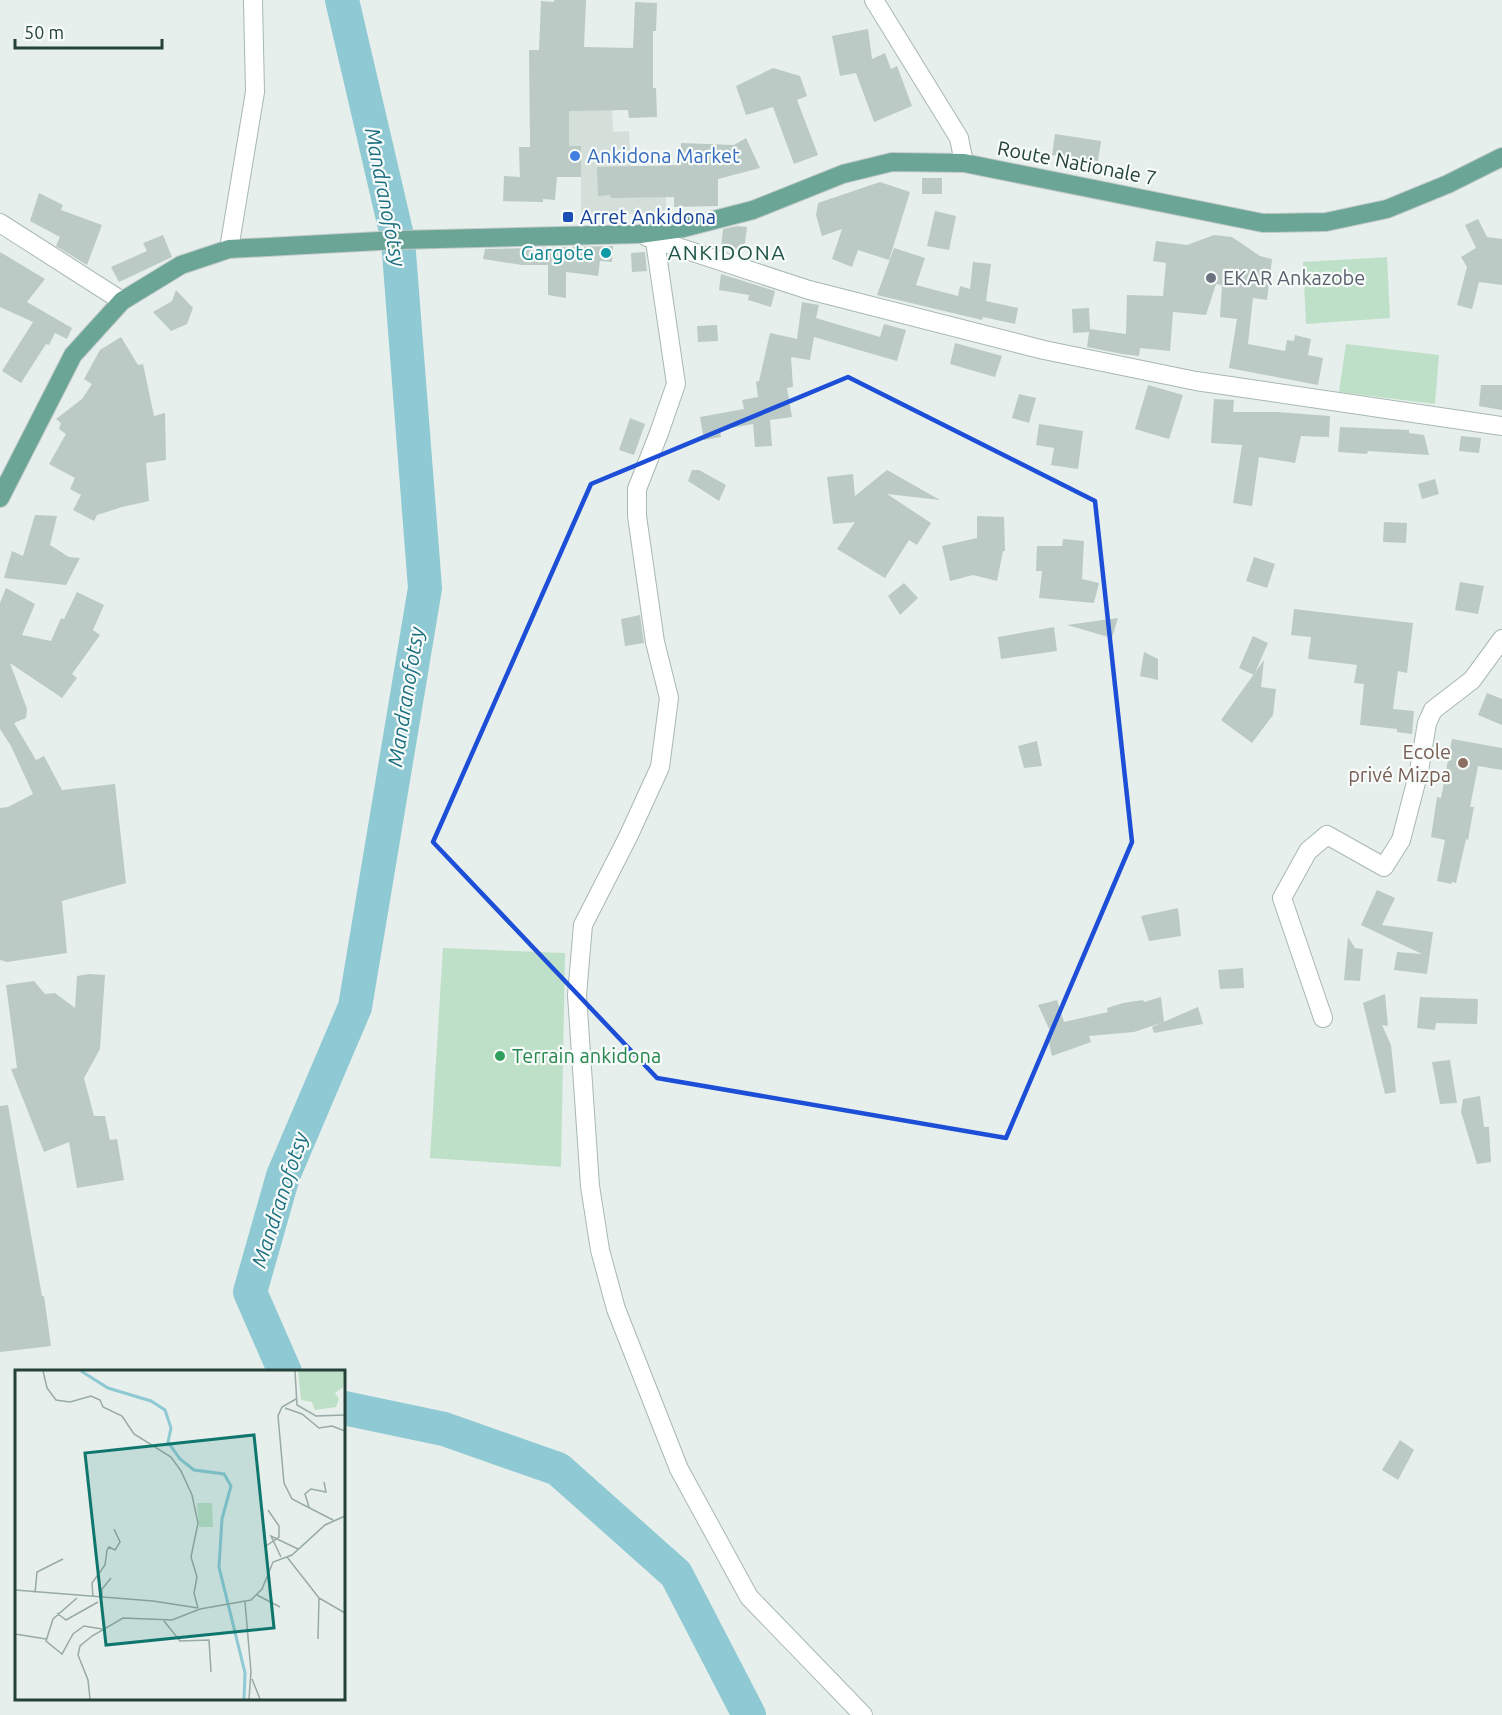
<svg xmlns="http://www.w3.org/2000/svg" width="1502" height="1715" viewBox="0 0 1502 1715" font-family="Ubuntu,sans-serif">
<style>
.built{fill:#d4dfda}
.green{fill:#bfe0c8}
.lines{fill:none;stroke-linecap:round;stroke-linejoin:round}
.river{stroke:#8ec9d4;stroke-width:34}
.building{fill:#bbcac4}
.minor-casing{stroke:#a8b8b2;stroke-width:20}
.primary-casing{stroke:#c2cac8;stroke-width:20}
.minor{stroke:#fff;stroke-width:18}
.primary{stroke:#6aa596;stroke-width:18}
.marked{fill:none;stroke:#1d4ed8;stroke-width:4.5;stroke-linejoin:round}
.shop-dot{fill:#3f7fe0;stroke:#f7fbf9;stroke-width:2}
.transit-dot{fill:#1a4fb4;stroke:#f7fbf9;stroke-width:2}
.culture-dot{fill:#0f9aa8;stroke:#f7fbf9;stroke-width:2}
.worship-dot{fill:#6b7280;stroke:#f7fbf9;stroke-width:2}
.education-dot{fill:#8d6e63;stroke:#f7fbf9;stroke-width:2}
.leisure-dot{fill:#2e9e5b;stroke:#f7fbf9;stroke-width:2}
.labels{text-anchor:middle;stroke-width:4.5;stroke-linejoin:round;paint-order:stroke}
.shop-label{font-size:20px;fill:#366cbe;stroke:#f7fbf9;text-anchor:start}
.street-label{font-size:20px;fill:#24423a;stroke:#f7fbf9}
.transit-label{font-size:20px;fill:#164399;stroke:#f7fbf9;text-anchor:start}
.culture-label{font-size:20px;fill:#0d838f;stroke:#f7fbf9;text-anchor:end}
.worship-label{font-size:20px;fill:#5b616d;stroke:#f7fbf9;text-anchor:start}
.education-label{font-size:20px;fill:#785e54;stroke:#f7fbf9;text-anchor:end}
.leisure-label{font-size:20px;fill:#27864d;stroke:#f7fbf9;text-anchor:start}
.water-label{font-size:21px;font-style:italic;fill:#1c6f80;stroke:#f7fbf9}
.neighbourhood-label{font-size:21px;letter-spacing:1.5px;fill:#1f5548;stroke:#f7fbf9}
.inset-river{fill:none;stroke:#8ec9d4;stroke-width:3}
.inset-road{fill:none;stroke:#98aaa4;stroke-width:1.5}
.view{fill:#0f766e;fill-opacity:0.15;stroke:#0f766e;stroke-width:3}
.inset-edge{fill:none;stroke:#24423a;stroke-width:3}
</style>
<rect width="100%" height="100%" fill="#e6efeb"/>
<path class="built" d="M611,79L613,132L629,131L631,167L666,166V212L581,216V177H520L519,147H530V81Z"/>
<g class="green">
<path d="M1387,257L1390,318L1306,324L1303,262Z"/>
<path d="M1346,344L1439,355L1435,404L1339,392Z"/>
<path d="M443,948L565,953L561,1167L430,1158Z"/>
</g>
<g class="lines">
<g class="river">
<path d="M285,1372L250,1292L283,1176L355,1007L425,588L398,240L342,0"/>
<path d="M344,1408L444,1429L558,1469L676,1574L749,1715"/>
</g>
</g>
<g class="building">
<path d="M554,0H586L584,47L633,48L635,2L657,3L656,31H653V88H656L657,117L629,118L628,110L569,111V146H581V177H557L555,200L543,199V202L503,201L504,176L520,177L519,147H530L529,50H539L541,1L554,2Z"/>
<path d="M868,29L872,59L885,53L891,69L897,66L912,106L874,122L856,73L840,76L832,36Z"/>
<path d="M773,68L800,76L807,96L797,100L818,155L794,164L773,107L746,115L736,86Z"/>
<path d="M1055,134L1101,141L1098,161L1052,155Z"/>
<path d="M746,138L760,168L718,179V206L674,207V197L611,198L610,195L598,196L597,167L681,165V143L734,145Z"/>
<rect x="922" y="178" width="20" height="16"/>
<path d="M880,182L910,192L889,260L858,250L852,267L832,259L842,229L822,236L816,215L818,203Z"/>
<path d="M39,193L63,205L61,210L102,225L87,265L56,246L60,237L30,221Z"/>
<path d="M935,211L956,216L949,250L927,246Z"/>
<path d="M1478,219L1487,237L1502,239V285L1479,282L1472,309L1457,305L1467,267L1461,257L1476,248L1465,225Z"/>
<path d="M737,226L747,227L744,250L721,248L723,229Z"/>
<path d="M163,235L172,257L119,282L111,267L147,251L143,243Z"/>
<path d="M1214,235L1232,237L1260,256L1272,259L1267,300L1253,298L1248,344L1285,351L1287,340L1294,341L1295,335L1311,339L1308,355L1323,358L1318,385L1229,368L1237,319L1220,317L1222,285L1216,284L1206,315L1173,312L1170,351L1140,348L1139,356L1122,354L1087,347L1089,332L1073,333L1072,309L1089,308L1090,329L1126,334L1127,295L1163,296L1166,263L1153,261L1156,241L1187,245Z"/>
<path d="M613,246L612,262L600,261L598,276L566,272V298L548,295V265H522L483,259L485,249Z"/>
<path d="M894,248L925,258L916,285L958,296L960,286L970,289L973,262L991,264L986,301L1018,308L1015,324L983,317L982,320L877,295Z"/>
<path d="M0,252L45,279L27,302L72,328L67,339L55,333L49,345L46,344L21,383L2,371L33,322L0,307Z"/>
<path d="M645,252L647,271L632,272L631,253Z"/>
<path d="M721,274L775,291L771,307L748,300L749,295L719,290Z"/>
<path d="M176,290L193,308L187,324L171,331L153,312L172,301Z"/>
<path d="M802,302L819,305L816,318L880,337L884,324L906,330L897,361L814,337L810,360L791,357L793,387L787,388L792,417L770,420L772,446L755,447L753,424L720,430L721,437L704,440L700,417L744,409L742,400L758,397L756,382L759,381L770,333L797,339Z"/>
<path d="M717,325L718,341L698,342L697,326Z"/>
<path d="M121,337L138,365L143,364L154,416L165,413L166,460L146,463L149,501L122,507L97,515L94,521L73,510L81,495L70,489L75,478L49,464L66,434L59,429L61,423L56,419L82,399L92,384L84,379L100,350Z"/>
<path d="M955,343L1002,356L995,377L950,364Z"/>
<path d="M1148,385L1183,395L1169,439L1135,429Z"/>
<path d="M1481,385H1502V410L1479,406Z"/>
<path d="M1019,394L1036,398L1029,423L1012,418Z"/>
<path d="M1214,399L1234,400L1233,412H1277L1330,416L1329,437L1301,436L1295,463L1259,457L1252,506L1233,503L1242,445L1211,443Z"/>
<path d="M630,418L645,424L634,455L619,450Z"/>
<path d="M1039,424L1083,431L1078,469L1051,465L1054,448L1036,445Z"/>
<path d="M1340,427L1409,430V433L1424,435L1429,455L1368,451L1367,454L1338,452Z"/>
<path d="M1461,436L1481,438L1479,453L1459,451Z"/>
<path d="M692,470H699L726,485L719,501L688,481Z"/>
<path d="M887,470L940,500L887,494L931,523L917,545L909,540L885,578L837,549L855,522L833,524L827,477L853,474L855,496Z"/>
<path d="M1435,479L1439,494L1422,499L1418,484Z"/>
<path d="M35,515L57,516L50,545L69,557L80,558L66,585L4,578L12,551L23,556Z"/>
<path d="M977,516L1004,517L1005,551H1003L997,581L973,575L950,581L942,546L977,538Z"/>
<path d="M1384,522L1407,523L1406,543L1383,542Z"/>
<path d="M1063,539L1084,541L1082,579L1099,583L1094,603L1039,598L1042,571H1036L1037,546H1062Z"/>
<path d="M1254,557L1275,564L1267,588L1246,581Z"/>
<path d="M1460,582L1484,586L1478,614L1455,610Z"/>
<path d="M904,583L918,598L900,615L888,596Z"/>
<path d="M6,588L35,604L22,635L51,641L61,618L64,619L77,592L104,605L93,630L100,635L72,674L77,678L62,698L10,663L27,709L26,718L14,723L36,760L44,756L62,790L115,784L126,883L62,901L67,953L7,962L0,960V808L8,807L33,794L11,746L0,729V603Z"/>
<path d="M1294,609L1413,623L1407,673L1398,671L1393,709L1414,711L1412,734L1397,732V729L1360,725L1364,684L1354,683L1357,665L1308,659L1311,637L1291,635Z"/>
<path d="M640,615L644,643L625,646L621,619Z"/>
<path d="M1118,618L1112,638L1067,625Z"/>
<path d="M1054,627L1057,651L1001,659L998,637Z"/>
<path d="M1253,636L1268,643L1254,675L1239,668Z"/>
<path d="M1144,652L1158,659V680L1140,676Z"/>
<path d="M1264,660L1261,687L1276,689L1273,715L1252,743L1221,720Z"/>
<path d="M1487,693L1502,699V725L1478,715Z"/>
<path d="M1452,739L1502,748V770L1478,766L1470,807H1474L1468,840L1466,839L1456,883L1452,882L1451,884L1437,881L1445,840L1431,837L1437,797L1441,798Z"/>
<path d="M1037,741L1042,766L1024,768L1018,746Z"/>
<path d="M1377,890L1395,898L1382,925L1433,932L1427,974L1394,970L1397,952L1422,954L1361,925Z"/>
<path d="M1178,908L1181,936L1149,941L1141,916Z"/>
<path d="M1348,937L1355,948L1363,949L1360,981L1344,980Z"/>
<path d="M1243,968L1244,988L1220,989L1218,970Z"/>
<path d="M89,974L105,975L100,1049L84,1078L94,1116H105L110,1140L117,1139L124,1180L77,1188L69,1142L44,1152L11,1069L17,1068L6,985L34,981L45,994L55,993L75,1008L77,976Z"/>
<path d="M1385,994L1388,1026L1382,1025L1391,1045L1396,1092L1385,1094L1363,1003Z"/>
<path d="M1161,997L1164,1022L1134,1032L1089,1036L1091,1042L1052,1056L1047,1035L1051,1033L1038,1005L1057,1000L1064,1022L1108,1012L1107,1008L1123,1003L1143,1000L1144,1002Z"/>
<path d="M1420,997L1478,999L1477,1024L1436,1023L1435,1030L1417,1028Z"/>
<path d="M1198,1007L1203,1024L1154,1033L1152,1027Z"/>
<path d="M1450,1060L1457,1103L1440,1104L1432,1062Z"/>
<path d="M1480,1096L1484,1127H1489L1491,1162L1477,1164L1461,1112L1463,1099Z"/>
<path d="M8,1105L42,1296H44L51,1346L0,1352V1106Z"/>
<path d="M1400,1440L1414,1450L1398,1480L1382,1470Z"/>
</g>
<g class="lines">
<g class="minor-casing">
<g id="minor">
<path d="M874,0L959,138L964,163"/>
<path d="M0,223L122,301"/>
<path d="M647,237L809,290L1044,350L1196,381L1502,426"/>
<path d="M655,241L676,384L659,433L637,489V516L655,642L669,698L660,767L628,837L583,925L577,995L590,1186L600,1250L616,1309L679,1469L749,1597L863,1715"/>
<path d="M229,249L255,92L253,0"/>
<path d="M1323,1018L1282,898L1308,851L1327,835L1384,867L1401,840L1419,771L1427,723L1433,710L1472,680L1502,639"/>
</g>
</g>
<g class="primary-casing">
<path id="primary" d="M0,498L73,355L122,301L181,265L229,249L398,240L640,234L683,228L753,210L843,174L892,162L964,163L1263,223L1326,222L1387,209L1448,184L1502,157"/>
</g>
<use href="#minor" class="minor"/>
<use href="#primary" class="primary"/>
</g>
<path class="marked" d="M848,377L1095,501L1132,842L1006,1138L657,1078L433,842L591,484Z"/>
<circle class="shop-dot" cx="575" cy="156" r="6"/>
<rect class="transit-dot" x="562" y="211" width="12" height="12" rx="3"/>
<circle class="culture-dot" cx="606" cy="253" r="6"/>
<circle class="worship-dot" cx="1211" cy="278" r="6"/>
<circle class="education-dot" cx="1463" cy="763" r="6"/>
<circle class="leisure-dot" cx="500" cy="1056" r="6"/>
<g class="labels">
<g class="shop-label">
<text x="587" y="163">Ankidona Market</text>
</g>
<g class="street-label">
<text transform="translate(1077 163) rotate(11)" y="7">Route Nationale 7</text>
</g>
<g class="transit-label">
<text x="580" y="224">Arret Ankidona</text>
</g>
<g class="culture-label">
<text x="594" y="260">Gargote</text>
</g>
<g class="worship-label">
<text x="1223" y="285">EKAR Ankazobe</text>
</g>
<g class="education-label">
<text x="1451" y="759">Ecole<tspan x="1451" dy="23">privé Mizpa</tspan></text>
</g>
<g class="leisure-label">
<text x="512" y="1063">Terrain ankidona</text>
</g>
<g class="water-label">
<text transform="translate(385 197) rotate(79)" y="7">Mandranofotsy</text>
<text transform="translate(406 697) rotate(-81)" y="7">Mandranofotsy</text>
<text transform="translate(280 1200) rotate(-72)" y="7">Mandranofotsy</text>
</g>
<g class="neighbourhood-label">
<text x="727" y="260">ANKIDONA</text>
</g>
</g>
<g transform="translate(15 1370)">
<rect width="330" height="330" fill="#e6efeb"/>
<path d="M283,1H330L328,17L320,23L324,29L321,37L300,40L297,32L286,30ZM182,133H197L198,157H184Z" fill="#bfe0c8"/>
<path class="inset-river" d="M66,1L93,18L136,31L150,40L156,58L153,72L165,89L179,100L209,104L216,116L207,149L204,197L230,303L229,329"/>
<path class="inset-road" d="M28,1L32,18L41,30L55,32L76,26L85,30L88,37L107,46L119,64L156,87L166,101L177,125L183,153L176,187L182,207L179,223L183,238M280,1L282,35L301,46L330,45M281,29L267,37L263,46L269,113L277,129L318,150M270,38L287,44L304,58L317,56L330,61M294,137L290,124L296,119L311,122L309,112M249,172L251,176L264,167V156L253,140M266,187L256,166L283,179M272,187L304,228L330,243M0,220L138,231L183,238M20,223L22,202L48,189M242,225L265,237M78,227L77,213L90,195L92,180L94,177L100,180L105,172L99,159M62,228L38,249L31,271L47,284L58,264L69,256L87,259M87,228V219L96,208M230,232L236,302L234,329M42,243L51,250L83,232M149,251L165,271L194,270L196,302M0,264L31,269M303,269L304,228M237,309L245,329M75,329L73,310L63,285L65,276L77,266L108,248L157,250L185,239L236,230L247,219L258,192L277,185L310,155L330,146"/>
<path class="view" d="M239,65L259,258L91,275L70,83Z"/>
<rect width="330" height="330" class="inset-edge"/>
</g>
<path d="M15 39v9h147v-9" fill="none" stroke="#24423a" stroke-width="3"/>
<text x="24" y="39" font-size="18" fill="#24423a" stroke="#f7fbf9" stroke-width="4.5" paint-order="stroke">50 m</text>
</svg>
